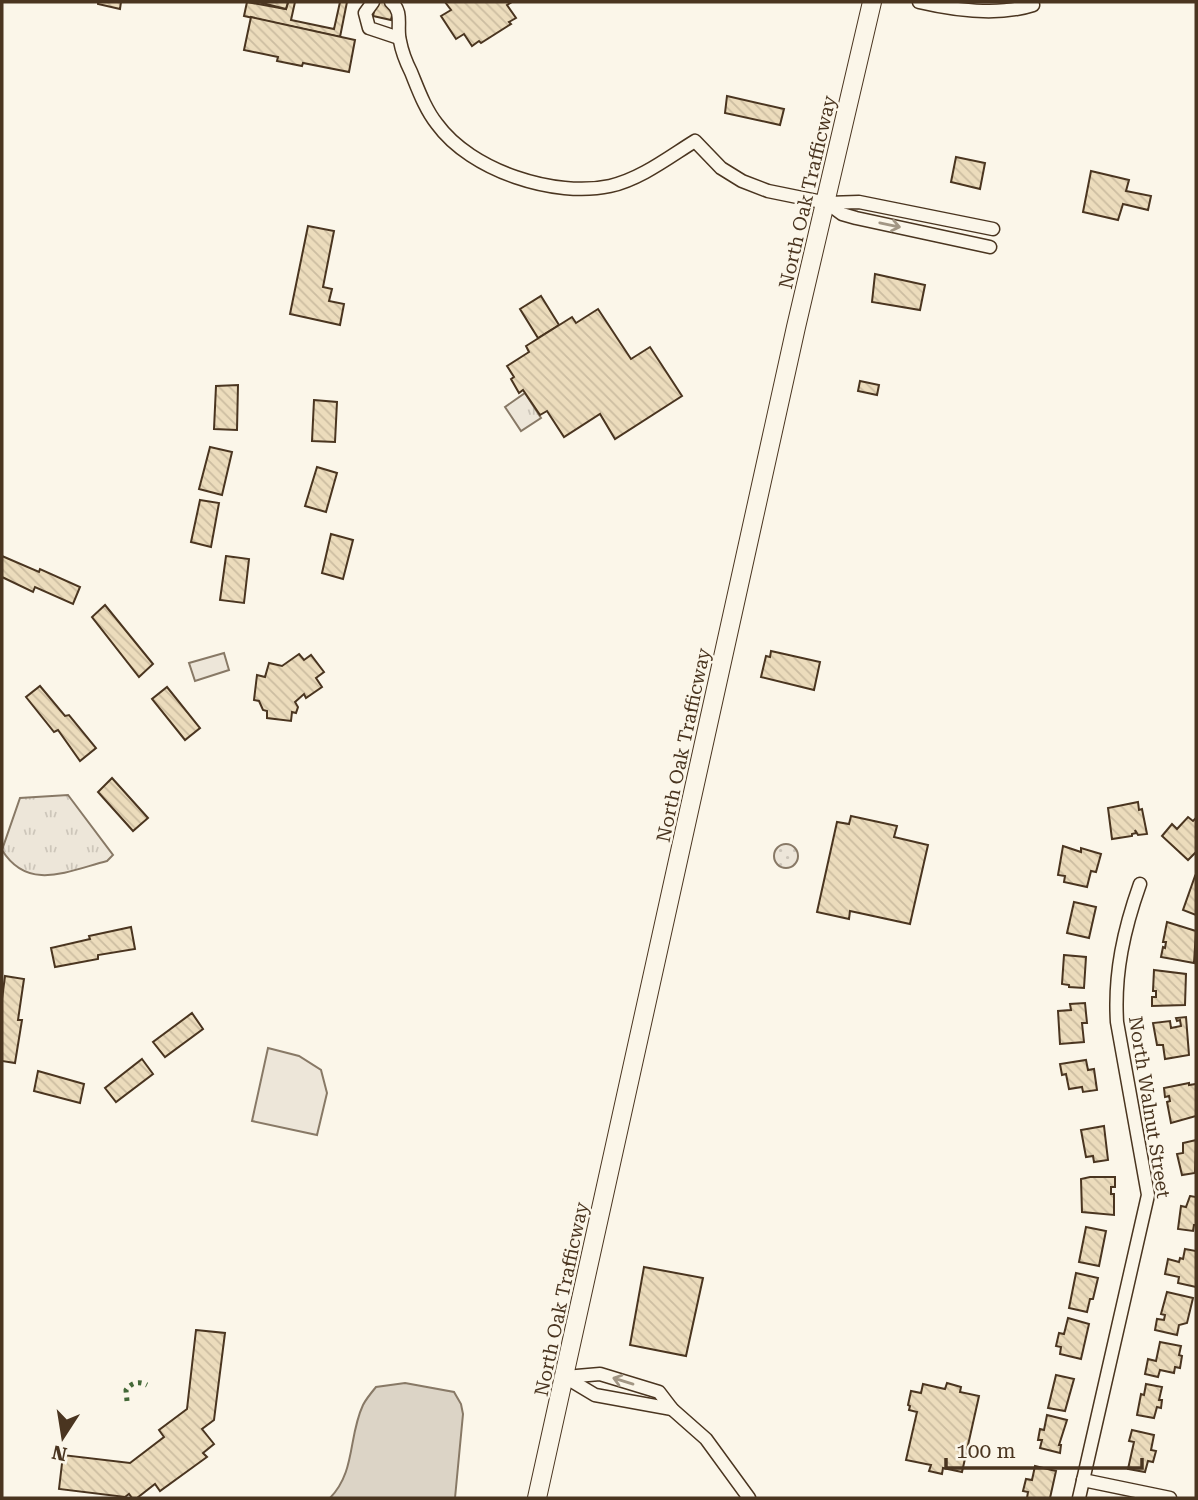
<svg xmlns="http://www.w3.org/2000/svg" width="1198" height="1500" viewBox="0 0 1198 1500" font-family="'Roboto Serif',serif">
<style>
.grass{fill:#ede6d9;stroke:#887966;stroke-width:2}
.park{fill:url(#park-tufts);stroke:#887966;stroke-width:2}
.garden{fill:url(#garden-dots);stroke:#887966;stroke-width:2}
.water{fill:#dcd4c6;stroke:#887966;stroke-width:2}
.building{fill:url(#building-back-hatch);stroke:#4a3520;stroke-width:2}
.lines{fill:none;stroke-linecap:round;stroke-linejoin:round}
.street-casing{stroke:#4a3520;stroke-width:15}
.secondary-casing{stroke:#4a3520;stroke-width:20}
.street{stroke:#fbf6e9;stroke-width:12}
.secondary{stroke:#fbf6e9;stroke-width:18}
.hedge{stroke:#436837;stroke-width:5;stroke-dasharray:3.5 5;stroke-linecap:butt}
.oneway{stroke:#a29684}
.labels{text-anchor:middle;stroke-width:5;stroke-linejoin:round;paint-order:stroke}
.street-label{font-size:19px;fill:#4a3520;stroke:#fbf6e9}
</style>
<defs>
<pattern id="park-tufts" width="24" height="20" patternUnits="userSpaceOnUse" patternTransform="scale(1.75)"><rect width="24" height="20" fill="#ede6d9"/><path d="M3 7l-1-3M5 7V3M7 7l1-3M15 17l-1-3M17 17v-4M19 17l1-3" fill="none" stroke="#cdc6ba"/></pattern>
<pattern id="garden-dots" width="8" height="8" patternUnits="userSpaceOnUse" patternTransform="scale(1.75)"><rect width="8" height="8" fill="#ede6d9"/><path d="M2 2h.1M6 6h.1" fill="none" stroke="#cdc6ba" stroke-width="1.8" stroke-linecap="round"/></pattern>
<pattern id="building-back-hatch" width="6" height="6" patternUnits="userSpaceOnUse" patternTransform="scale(1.75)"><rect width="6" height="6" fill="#ecdcbc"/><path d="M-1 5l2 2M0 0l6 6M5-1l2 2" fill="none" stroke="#ccbda1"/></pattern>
</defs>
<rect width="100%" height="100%" fill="#fbf6e9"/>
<g class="grass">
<path d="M224,653L229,670L195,681L189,663Z"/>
<path d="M268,1048L299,1056L321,1070L327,1093L317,1135L252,1121Z"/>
</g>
<g class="park">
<path d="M525,393L541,418L521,431L505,407Z"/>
<path d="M68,795L113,855L107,861C68,871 28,892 2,850L20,798Z"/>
</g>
<circle class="garden" cx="786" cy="856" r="12"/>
<path class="water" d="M405,1383L454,1392L461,1404L463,1414L455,1498H330C356,1471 348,1437 363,1405C366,1399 371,1393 376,1387Z"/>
<g class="building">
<path d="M98,2H121L120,9L98,4Z"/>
<path d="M247,2L286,9L288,2H295L291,20L334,29L340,2H347L340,37L244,16Z"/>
<path d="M258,2H288L286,9Z"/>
<path d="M376,2H395L391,20L373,16Z"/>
<path d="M445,2H512L507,5L516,18L509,22L511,24L481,43L479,41L472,46L464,34L456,39L441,16L451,10Z"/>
<path d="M251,17L355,40L349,72L303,63L302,66L277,61L278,57L244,50Z"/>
<path d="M727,96L784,109L780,125L725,113Z"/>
<path d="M956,157L985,163L980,189L951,182Z"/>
<path d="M1091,171L1129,180L1126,191L1151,196L1148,210L1123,204L1118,220L1083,212Z"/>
<path d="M308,226L334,231L323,287L332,289L329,301L344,304L340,325L290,314Z"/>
<path d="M875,274L925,285L920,310L872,302Z"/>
<path d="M541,296L559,325L538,338L520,309Z"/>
<path d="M598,309L631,359L650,347L682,396L615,439L600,414L564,437L547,411L540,415L523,390L519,393L511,379L514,377L507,366L529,352L526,346L572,317L576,323Z"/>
<path d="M860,381L879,385L877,395L858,391Z"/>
<path d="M238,385L237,430L214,429L216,386Z"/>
<path d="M314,400L337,402L335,442L312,441Z"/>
<path d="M210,447L232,452L222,495L199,489Z"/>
<path d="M317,467L337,473L326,512L305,506Z"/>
<path d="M200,500L219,503L211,547L191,542Z"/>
<path d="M331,534L353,540L343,579L322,573Z"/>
<path d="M2,556L39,572L40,569L80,587L73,604L35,587L33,592L2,577Z"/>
<path d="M226,556L249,559L244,603L220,600Z"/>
<path d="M105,605L153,664L139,677L92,617Z"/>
<path d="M771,651L820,662L814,690L761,677L766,656L770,657Z"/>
<path d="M299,654L304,660L311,655L324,672L316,678L322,687L306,698L304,694L295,702L298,707L296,713L292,712L291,721L267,718V711L263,710L259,701L254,700L257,675L265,677L269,663L282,666Z"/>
<path d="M40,686L65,716L69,715L96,748L80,761L58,730L54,732L26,697Z"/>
<path d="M167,687L200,728L185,740L152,699Z"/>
<path d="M112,778L148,818L133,831L98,792Z"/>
<path d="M1138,802L1139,810L1142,809L1147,834L1138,835L1135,830L1136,833L1132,834V836L1112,839L1108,808Z"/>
<path d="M851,816L897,826L894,837L928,845L910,924L850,911L849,919L817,912L837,822L849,824Z"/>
<path d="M1188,817L1193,821L1196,818V852L1188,860L1162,836L1172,824L1177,829Z"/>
<path d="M1063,846L1081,852V848L1101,854L1096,872L1091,871L1087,887L1064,882L1065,876L1058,875Z"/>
<path d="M1195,876L1196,877V915L1183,910Z"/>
<path d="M1074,902L1096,907L1089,938L1067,933Z"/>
<path d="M1167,922L1196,931L1194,963L1161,957L1163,947L1165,948L1166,942H1163Z"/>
<path d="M131,927L135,949L98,955V959L55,967L51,948L90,939L89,936Z"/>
<path d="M1064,955L1086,957L1084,988L1069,987V985L1062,984Z"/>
<path d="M1154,970L1186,974L1185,1005L1152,1006V997H1156V991H1153Z"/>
<path d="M5,976L24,979L18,1020H22L15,1063L2,1061V999Z"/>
<path d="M1085,1003L1087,1023H1082L1084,1042L1060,1044L1058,1011L1071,1010L1070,1004Z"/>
<path d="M192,1013L203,1029L165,1057L153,1042Z"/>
<path d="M1186,1017L1189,1055L1165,1059L1163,1045H1157L1153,1023L1170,1021L1171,1028L1181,1026L1180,1020L1177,1021L1176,1018Z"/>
<path d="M142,1059L153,1074L116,1102L105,1088Z"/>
<path d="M1086,1060L1088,1070L1094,1069L1097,1090L1083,1092L1082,1087L1069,1089L1066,1074L1062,1075L1060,1064Z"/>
<path d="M38,1071L84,1084L80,1103L34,1091Z"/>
<path d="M1189,1083V1085L1196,1084V1116L1171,1123L1167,1102L1170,1101L1169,1096L1165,1097L1164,1088Z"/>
<path d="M1104,1126L1108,1160L1094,1162L1093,1156L1086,1157L1081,1130Z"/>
<path d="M1196,1140L1195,1173L1182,1175L1177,1154L1183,1153V1143Z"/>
<path d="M1090,1177H1115V1187H1111V1194H1114V1215L1082,1212L1081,1179Z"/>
<path d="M1190,1196L1196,1197V1225H1194L1193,1231L1178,1229L1181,1206L1186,1207Z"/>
<path d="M1086,1227L1106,1231L1099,1266L1079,1262Z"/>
<path d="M1185,1249L1196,1251V1287L1178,1283L1179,1277L1165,1274L1168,1259L1179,1262L1180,1258L1183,1259Z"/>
<path d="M644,1267L703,1278L686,1356L630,1345Z"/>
<path d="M1076,1273L1098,1278L1093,1299H1090L1087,1312L1069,1308Z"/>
<path d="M1167,1292L1193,1298L1187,1323L1179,1325L1177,1335L1155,1330L1157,1319L1164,1320L1165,1315L1161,1314Z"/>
<path d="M1068,1318L1089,1324L1081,1359L1060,1354L1061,1347L1056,1346L1059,1333L1064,1334Z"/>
<path d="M196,1330L225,1333L214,1420L202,1429L214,1444L203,1453L207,1457L160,1491L155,1484L137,1498H132L129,1494L125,1497L59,1489L63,1455L130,1463L164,1437L159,1430L187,1409Z"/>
<path d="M1160,1342L1181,1346L1179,1355L1182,1356L1180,1368L1175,1367L1174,1373L1160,1370L1158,1377L1145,1374L1148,1359L1156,1361Z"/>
<path d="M1056,1375L1074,1379L1065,1411L1048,1408Z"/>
<path d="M947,1383L961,1387L960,1392L979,1396L962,1472L943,1468L942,1474L929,1471L931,1465L906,1460L917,1412L909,1410L910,1406L908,1405L911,1391L921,1393L923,1384L945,1389Z"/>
<path d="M1146,1384L1162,1387L1159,1400H1162L1161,1408L1157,1407L1154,1418L1137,1415L1141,1394L1144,1395Z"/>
<path d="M1047,1415L1067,1420L1059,1445H1061L1060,1453L1040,1448L1042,1440H1038L1040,1429L1044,1430Z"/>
<path d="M1132,1430L1154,1435L1151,1450L1156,1451L1153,1462L1148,1461L1145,1472L1128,1469L1134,1442L1129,1441Z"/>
<path d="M1035,1466L1056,1471L1050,1498H1027L1028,1492L1023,1491L1026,1479L1032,1480Z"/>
</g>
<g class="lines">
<g class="street-casing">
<g id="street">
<path d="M373,2L365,13L369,28L399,38"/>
<path d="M391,2C404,12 396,27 400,41C402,52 406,62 411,72C418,89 425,109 437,124C471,171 555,198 610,186C641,179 669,157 695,141L721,168L742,181L768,191L827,203L859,202L993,229"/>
<path d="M919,2C953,10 999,16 1033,5"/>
<path d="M827,203L842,214L856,218L990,247"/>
<path d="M565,1377L600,1374L659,1392L672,1409L706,1439L749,1498"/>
<path d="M565,1377L595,1395L672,1409"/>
<path d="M1083,1480L1170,1498"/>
<path d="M1079,1498L1148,1195L1117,1022C1114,973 1124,929 1140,884"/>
</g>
</g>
<g class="secondary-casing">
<path id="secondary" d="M537,1498L796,327L872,2"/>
</g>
<use href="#street" class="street"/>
<use href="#secondary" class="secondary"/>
<path class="hedge" d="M127,1401L126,1390C132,1382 139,1381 147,1385"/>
</g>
<defs><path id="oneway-shaft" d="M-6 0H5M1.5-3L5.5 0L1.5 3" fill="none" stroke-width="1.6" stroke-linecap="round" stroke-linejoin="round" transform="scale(1.75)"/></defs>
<g class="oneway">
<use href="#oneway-shaft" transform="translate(890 225) rotate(12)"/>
<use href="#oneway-shaft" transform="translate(623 1381) rotate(-163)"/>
</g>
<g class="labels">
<g class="street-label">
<text transform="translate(807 192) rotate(-77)" y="7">North Oak Trafficway</text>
<text transform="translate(683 745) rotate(-78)" y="7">North Oak Trafficway</text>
<text transform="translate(1150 1107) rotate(81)" y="7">North Walnut Street</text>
<text transform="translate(561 1299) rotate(-78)" y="7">North Oak Trafficway</text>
</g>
</g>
<rect width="1198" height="1500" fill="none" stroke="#4a3520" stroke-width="7"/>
<g transform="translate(63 1437) rotate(192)" stroke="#fbf6e9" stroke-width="5" paint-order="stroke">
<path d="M0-5L12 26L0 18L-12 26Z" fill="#4a3520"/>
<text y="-10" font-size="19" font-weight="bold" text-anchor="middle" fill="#4a3520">N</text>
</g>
<path d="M946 1458v10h196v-10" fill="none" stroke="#4a3520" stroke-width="3.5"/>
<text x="956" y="1458" font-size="21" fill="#4a3520" stroke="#fbf6e9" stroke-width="5" paint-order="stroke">100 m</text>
</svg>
